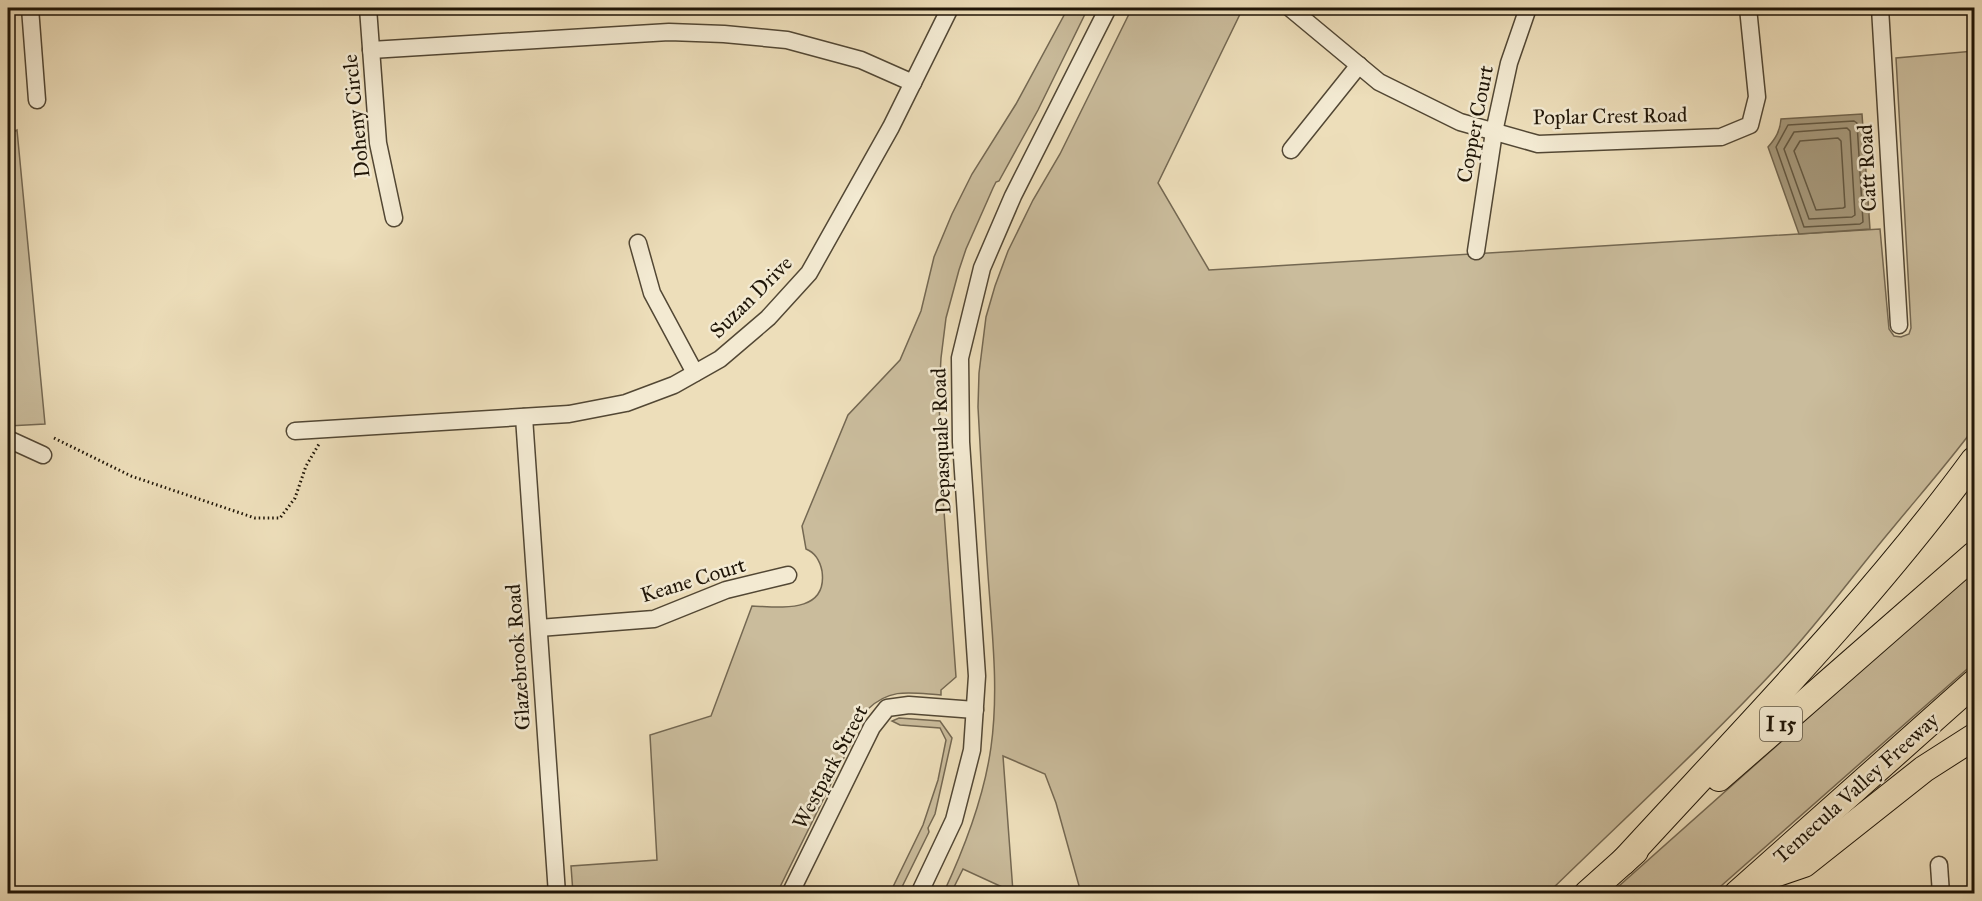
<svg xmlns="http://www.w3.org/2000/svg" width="1982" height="901" viewBox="0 0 1982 901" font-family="'IM FELL Great Primer',serif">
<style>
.green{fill:#cabc9c;stroke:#746852;stroke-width:1.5}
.water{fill:#a79a7d;stroke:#71654e;stroke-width:1.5}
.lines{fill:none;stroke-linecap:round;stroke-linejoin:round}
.shore{stroke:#635842;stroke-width:1.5}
.minor-casing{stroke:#524734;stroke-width:19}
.highway-casing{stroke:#1f1507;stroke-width:28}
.path{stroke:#1f1507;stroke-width:3;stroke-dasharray:1.5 3;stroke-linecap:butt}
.minor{stroke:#f3ead2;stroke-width:16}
.highway{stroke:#eddeba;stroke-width:26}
.labels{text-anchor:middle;stroke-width:5;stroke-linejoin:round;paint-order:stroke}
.shield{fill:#f3ead2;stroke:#5f5544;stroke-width:1.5}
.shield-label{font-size:20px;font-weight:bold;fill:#1f1507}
.street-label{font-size:21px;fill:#1f1507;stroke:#f3ead2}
</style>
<rect width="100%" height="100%" fill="#eddeba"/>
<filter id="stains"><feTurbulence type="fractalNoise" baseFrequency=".00333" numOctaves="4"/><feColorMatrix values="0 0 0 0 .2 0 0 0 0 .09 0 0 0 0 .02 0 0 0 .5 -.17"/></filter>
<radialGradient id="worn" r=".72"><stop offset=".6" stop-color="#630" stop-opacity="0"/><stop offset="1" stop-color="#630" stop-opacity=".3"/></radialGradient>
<g class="green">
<path d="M1068,8H1088L1038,110L999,181L996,182L993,188L966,249L959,270L946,318L941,358L939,393L941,470L956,677L941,690V695C912,693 891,687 868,709L777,893H573L571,866L657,860L650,735L711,716L752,606C780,607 828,614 822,571C820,561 816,553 806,549L802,526L848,415L900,360L921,311L934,257L952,214L972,174L1016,104Z"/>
<path d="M1132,8H1243L1158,183L1209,270L1880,229L1889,329L1894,336L1901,337L1909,334L1911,328L1896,58L1974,51V428C1948,463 1919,496 1891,530C1855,573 1822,618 1784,660C1709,741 1627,816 1548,893H1081L1056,803L1045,774L1003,756L1013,892L963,869L951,893L943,894C965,847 984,798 991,747C999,690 992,632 988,575C984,519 981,463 978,407L979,373L986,317L995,286L1008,251L1033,200L1060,154Z"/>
<path d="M17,130L45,424L8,426V135Z"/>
<path d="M1974,570V663L1713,893L1610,894Z"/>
<path d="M899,718L940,721L952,738L935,814L928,828L929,832L899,893H890L923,825L938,780L946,740L940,728L900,725L892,721Z"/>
</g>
<path class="water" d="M1862,114L1870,229L1799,234L1768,147C1776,138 1780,131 1781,119Z"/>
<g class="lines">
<g class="shore">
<path d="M1854,121L1857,123L1863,222L1860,224L1804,227L1776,147L1788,125Z"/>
<path d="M1847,128L1850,131L1855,215L1852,217L1809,219L1784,149L1794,132Z"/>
<path d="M1838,138L1841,141L1845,207L1843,208L1816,210L1794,151L1800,141Z"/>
</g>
<g class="minor-casing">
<g id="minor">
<path d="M30,8L37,100"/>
<path d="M368,8L378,143L394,218"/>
<path d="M1290,8L1379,82L1460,122L1538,144L1721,137L1750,125L1757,97L1748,8"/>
<path d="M1880,8L1899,325"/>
<path d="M371,50L669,32L724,34L787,40L861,60L913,83"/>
<path d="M1291,150L1359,65"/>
<path d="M638,243L652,293L695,373"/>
<path d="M1476,251L1494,132L1509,63L1528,8"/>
<path d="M524,417L557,894"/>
<path d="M295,431L569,414L626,403L674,385L720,359L768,318L809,273L891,127L950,8"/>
<path d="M8,439L43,455"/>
<path d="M539,628L654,619L726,590L788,575"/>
<path d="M1939,865L1941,894"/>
<path d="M790,894L872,727L887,708L909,705L975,710"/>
<path d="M919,894L954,820L972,750L977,676L961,442L960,358L982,268L1013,196L1108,8"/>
</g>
</g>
<g class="highway-casing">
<g id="highway">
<path d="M1719,778L1974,555"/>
<path d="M1623,862C1743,731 1869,603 1974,460"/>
<path d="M1763,878L1804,864L1924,769L1974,737"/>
<path d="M1587,894L1635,851"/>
<path d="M1737,894L1974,683"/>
</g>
</g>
<path class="path" d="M54,438L131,476L255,518H280L295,498L306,466L319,444"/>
<use href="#minor" class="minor"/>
<use href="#highway" class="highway"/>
</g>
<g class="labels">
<rect class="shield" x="1760" y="707" width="42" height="34" rx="4.5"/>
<g class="shield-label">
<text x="1781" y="731">I 15</text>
</g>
<g class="street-label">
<text transform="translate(356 116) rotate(-96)" y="7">Doheny Circle</text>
<text transform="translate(1610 116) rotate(-1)" y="7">Poplar Crest Road</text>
<text transform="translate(1475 124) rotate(-79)" y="7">Copper Court</text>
<text transform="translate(1867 168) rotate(-93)" y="7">Catt Road</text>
<text transform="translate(751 297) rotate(-45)" y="7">Suzan Drive</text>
<text transform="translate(941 441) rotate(-92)" y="7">Depasquale Road</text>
<text transform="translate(693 580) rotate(-17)" y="7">Keane Court</text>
<text transform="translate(518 657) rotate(-94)" y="7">Glazebrook Road</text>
<text transform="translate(830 767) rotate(-62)" y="7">Westpark Street</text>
<text transform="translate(1856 788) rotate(-42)" y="7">Temecula Valley Freeway</text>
</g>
</g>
<rect width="1982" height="901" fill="none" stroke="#eddeba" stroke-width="30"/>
<rect x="9" y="9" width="1964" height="883" fill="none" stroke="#1f1507" stroke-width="3"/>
<rect x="15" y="15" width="1952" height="871" fill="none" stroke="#1f1507" stroke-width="1.5"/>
<rect width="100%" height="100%" filter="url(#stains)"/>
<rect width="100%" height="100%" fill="url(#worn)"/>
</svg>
